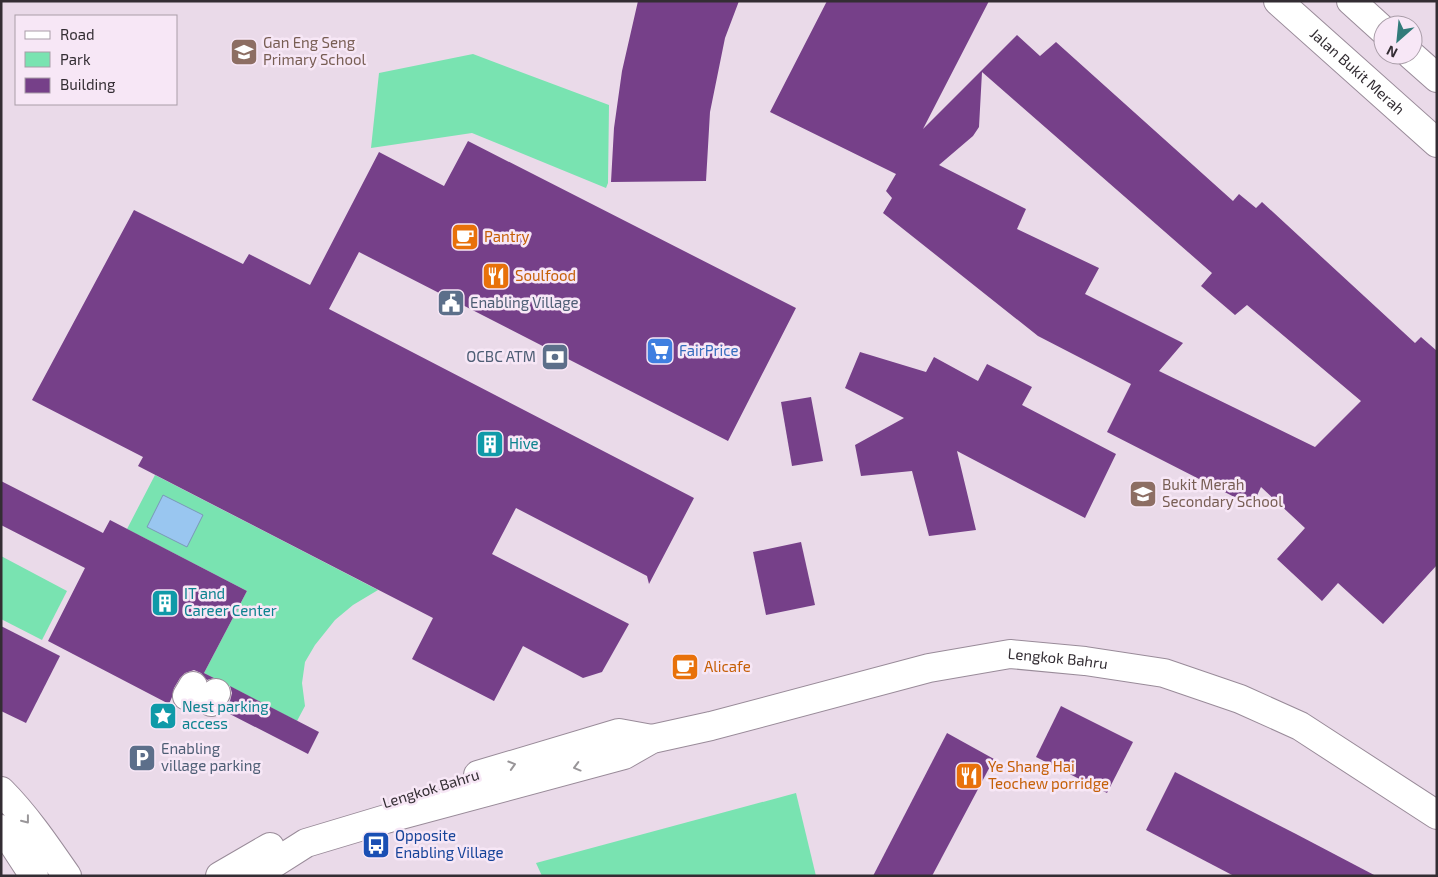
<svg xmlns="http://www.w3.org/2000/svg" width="1438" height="877" viewBox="0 0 1438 877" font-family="'Exo 2',sans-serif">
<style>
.green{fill:#79e3b1}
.water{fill:#99c6f0;stroke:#7a98b7}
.building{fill:#764089;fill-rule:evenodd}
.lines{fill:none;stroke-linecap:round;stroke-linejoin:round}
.pedestrian-casing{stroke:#998b99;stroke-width:30}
.minor-casing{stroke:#998b99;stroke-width:30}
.primary-casing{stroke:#998b99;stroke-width:30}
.pedestrian{stroke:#fff;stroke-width:28}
.minor{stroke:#fff;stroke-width:28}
.primary{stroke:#fff;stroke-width:28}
.oneway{stroke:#999699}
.labels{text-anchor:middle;stroke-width:5;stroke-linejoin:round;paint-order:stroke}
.education-label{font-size:15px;fill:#785e54;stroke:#f7e7f6;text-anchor:start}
.street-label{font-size:15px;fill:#332d33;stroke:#f7e7f6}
.food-label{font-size:15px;fill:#c56008;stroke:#f7e7f6;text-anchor:start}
.service-label{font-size:15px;fill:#4e5e75;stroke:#f7e7f6;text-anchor:start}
.shop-label{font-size:15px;fill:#366cbe;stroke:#f7e7f6;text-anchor:start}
.culture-label{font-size:15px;fill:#0d838f;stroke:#f7e7f6;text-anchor:start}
.transit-label{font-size:15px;fill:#164399;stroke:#f7e7f6;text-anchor:start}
</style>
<rect width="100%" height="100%" fill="#eadae9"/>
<g class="green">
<path d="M473,54L609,105L608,183L606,188L472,133L371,148L379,73Z"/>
<path d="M155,475L378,590L353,605L335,620L315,645L305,662L302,683L305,706L297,721L204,673L247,591L127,529Z"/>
<path d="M1,556L67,591L42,640L1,619Z"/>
<path d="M796,793L816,876H542L536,863Z"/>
</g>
<path class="water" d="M163,495L203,515L187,547L147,527Z"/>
<g class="building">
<path d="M638,1H739L725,38L710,112L706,181L611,182L614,128L622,71Z"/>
<path d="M827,1H989L923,129L1017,35L1040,56L1056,42L1233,201L1239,194L1256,208L1262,202L1415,343L1421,337L1437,351V565L1383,624L1338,583L1322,601L1277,559L1305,528L1261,487L1252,506L1107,432L1131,384L1038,336L883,213L892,198L886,191L896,174L770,112ZM982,72L1212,273L1201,286L1235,315L1247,305L1361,401L1315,447L1159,371L1183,343L1085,294L1099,268L1017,229L1026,209L939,165L973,136L979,127Z"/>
<path d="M468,141L796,308L728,441L359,252L329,309L694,498L649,584L647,576L516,508L492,554L629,624L602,672L583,678L523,646L494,701L412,659L433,618L138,466L143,457L32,400L134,210L243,264L249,254L310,285L379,152L444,186Z"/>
<path d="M860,352L926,372L934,357L978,381L987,364L1032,387L1022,405L1116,454L1085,518L957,451L976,530L929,536L912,471L861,476L855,445L904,418L845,388Z"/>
<path d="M811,397L823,461L792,466L781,402Z"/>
<path d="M1,481L103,533L110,520L247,591L204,673L214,678L207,680L201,673L194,670L185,673L180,678L174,688L172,697L169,704L48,641L85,568L1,525Z"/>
<path d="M801,542L815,605L766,615L753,552Z"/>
<path d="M1,626L60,656L26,723L1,711Z"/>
<path d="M230,686L319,732L308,754L224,711L230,701L232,693Z"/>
<path d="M1061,706L1133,742L1107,793L1036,757Z"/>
<path d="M947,733L994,759L932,876H873Z"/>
<path d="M1175,772L1296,834L1376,876H1234L1146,830Z"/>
</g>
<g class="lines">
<g class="pedestrian-casing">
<g id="pedestrian">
<path d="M187,696L193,686"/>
<path d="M211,702L216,693"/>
</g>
</g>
<g class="minor-casing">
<g id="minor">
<path d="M478,775L619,733L652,739"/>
<path d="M1,791C26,816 47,847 67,876"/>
<path d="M1,829L8,836L34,876"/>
<path d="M220,876L270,847"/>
<path id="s1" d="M254,876L306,843L386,819L624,755L652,739L711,726L929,668L1010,654L1085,661L1164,673L1240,699L1300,726L1437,815"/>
</g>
</g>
<g class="primary-casing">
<g id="primary">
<path id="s2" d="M1278,1L1437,143"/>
<path d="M1351,1L1383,30"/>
<path d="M1411,55L1437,78"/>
</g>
</g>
<use href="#pedestrian" class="pedestrian"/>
<use href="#minor" class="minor"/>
<use href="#primary" class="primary"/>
</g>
<defs><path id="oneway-chevron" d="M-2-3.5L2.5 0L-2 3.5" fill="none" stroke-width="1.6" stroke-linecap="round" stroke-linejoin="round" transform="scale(1.25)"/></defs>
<g class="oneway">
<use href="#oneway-chevron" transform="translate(512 765) rotate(-17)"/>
<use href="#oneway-chevron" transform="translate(577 767) rotate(165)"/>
<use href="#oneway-chevron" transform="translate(26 820) rotate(52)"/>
</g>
<defs>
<g id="school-square" transform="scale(1.4375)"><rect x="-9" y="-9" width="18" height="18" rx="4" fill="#8d6e63" stroke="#f7e7f6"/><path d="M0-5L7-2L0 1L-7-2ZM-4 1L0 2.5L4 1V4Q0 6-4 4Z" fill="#fff"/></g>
<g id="cafe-square" transform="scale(1.4375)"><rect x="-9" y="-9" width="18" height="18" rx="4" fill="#e8710a" stroke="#f7e7f6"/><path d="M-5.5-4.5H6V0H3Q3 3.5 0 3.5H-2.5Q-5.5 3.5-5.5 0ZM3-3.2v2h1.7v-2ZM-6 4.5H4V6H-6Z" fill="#fff"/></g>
<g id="restaurant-square" transform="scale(1.4375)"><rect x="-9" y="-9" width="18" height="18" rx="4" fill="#e8710a" stroke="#f7e7f6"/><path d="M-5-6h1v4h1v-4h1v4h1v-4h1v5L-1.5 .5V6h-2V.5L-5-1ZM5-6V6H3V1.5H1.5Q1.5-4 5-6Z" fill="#fff"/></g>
<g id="civic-square" transform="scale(1.4375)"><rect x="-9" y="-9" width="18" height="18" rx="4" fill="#5c6f8a" stroke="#f7e7f6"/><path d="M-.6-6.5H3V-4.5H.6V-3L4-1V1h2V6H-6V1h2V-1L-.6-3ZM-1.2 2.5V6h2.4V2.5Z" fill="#fff"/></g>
<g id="supermarket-square" transform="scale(1.4375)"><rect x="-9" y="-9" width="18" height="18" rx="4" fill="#3f7fe0" stroke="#f7e7f6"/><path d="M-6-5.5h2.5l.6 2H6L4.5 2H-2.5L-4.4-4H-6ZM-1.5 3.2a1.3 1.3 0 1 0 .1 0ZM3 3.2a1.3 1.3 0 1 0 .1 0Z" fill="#fff"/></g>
<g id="bank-square" transform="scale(1.4375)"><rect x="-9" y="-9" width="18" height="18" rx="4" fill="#5c6f8a" stroke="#f7e7f6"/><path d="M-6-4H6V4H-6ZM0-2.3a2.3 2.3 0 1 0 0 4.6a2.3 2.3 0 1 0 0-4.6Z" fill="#fff"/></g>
<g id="building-square" transform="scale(1.4375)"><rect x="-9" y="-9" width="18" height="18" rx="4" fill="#0f9aa8" stroke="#f7e7f6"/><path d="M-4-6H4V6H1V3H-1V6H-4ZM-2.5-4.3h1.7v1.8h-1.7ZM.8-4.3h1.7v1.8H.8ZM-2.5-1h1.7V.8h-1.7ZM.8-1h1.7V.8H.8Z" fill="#fff"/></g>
<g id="sight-square" transform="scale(1.4375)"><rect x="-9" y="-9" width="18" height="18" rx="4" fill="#0f9aa8" stroke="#f7e7f6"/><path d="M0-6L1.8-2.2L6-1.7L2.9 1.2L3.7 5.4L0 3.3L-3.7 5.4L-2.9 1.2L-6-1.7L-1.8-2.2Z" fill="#fff"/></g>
<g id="parking-square" transform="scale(1.4375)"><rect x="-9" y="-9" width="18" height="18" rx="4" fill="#5c6f8a" stroke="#f7e7f6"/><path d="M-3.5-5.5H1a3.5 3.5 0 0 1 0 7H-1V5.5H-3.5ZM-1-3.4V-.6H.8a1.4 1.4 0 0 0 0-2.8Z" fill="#fff"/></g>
<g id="bus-square" transform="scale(1.4375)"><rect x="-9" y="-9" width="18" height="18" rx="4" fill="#1a4fb4" stroke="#f7e7f6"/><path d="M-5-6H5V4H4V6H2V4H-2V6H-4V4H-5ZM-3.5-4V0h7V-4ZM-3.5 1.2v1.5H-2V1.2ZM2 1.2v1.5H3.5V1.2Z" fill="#fff"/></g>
</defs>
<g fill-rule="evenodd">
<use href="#school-square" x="244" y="52"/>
<use href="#cafe-square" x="465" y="237"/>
<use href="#restaurant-square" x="496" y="276"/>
<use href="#civic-square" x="451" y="303"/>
<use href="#supermarket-square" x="660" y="351"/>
<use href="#bank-square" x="555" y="357"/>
<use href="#building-square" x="490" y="444"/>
<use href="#school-square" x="1143" y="494"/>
<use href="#building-square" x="165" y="603"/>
<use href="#cafe-square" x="685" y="667"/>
<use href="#sight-square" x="163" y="716"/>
<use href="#parking-square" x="142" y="758"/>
<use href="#restaurant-square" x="969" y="776"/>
<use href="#bus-square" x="376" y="845"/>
</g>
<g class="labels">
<g class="education-label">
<text x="263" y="48">Gan Eng Seng<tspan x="263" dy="17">Primary School</tspan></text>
<text x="1162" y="490">Bukit Merah<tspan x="1162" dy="17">Secondary School</tspan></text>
</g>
<g class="street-label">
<text dy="5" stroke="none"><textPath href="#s2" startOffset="106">Jalan Bukit Merah</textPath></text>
<text dy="5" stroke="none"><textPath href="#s1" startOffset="840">Lengkok Bahru</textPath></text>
<text transform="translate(431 789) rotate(-17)" y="5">Lengkok Bahru</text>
</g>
<g class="food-label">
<text x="484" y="242">Pantry</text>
<text x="515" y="281">Soulfood</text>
<text x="704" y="672">Alicafe</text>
<text x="988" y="772">Ye Shang Hai<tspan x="988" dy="17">Teochew porridge</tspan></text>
</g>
<g class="service-label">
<text x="470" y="308">Enabling Village</text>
<text x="536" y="362" text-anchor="end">OCBC ATM</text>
<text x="161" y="754">Enabling<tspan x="161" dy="17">village parking</tspan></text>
</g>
<g class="shop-label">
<text x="679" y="356">FairPrice</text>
</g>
<g class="culture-label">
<text x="509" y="449">Hive</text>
<text x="184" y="599">IT and<tspan x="184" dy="17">Career Center</tspan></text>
<text x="182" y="712">Nest parking<tspan x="182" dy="17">access</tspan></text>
</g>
<g class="transit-label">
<text x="395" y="841">Opposite<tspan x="395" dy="17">Enabling Village</tspan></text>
</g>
</g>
<rect width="1438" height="877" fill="none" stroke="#332d33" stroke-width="5"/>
<rect x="15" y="15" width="162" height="90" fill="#f7e7f6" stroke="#a99da8"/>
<rect x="25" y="31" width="25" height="8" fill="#ffffff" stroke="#a99da8"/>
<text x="60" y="40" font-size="15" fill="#332d33">Road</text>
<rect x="25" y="52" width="25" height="15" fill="#79e3b1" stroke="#a99da8"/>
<text x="60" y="65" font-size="15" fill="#332d33">Park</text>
<rect x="25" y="78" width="25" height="15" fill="#764089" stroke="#a99da8"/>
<text x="60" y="90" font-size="15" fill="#332d33">Building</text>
<g transform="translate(1398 40) rotate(207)"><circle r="24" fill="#f7e7f6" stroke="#a99da8"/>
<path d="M0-4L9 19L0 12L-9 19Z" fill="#327b7a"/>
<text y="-8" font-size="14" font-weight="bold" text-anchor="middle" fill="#332d33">N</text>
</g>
</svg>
